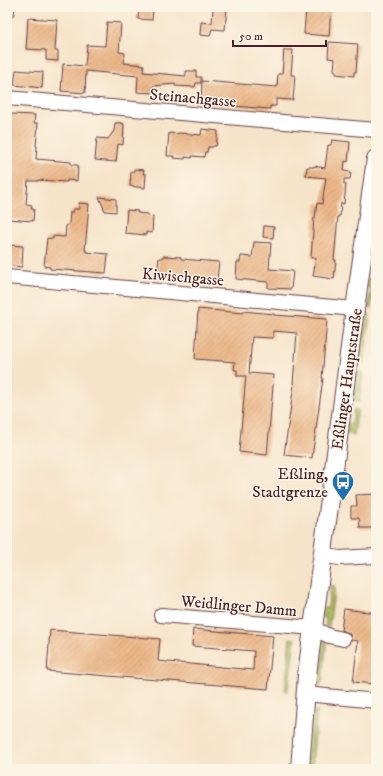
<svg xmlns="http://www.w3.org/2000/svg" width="383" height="776" viewBox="0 0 383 776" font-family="'IM FELL DW Pica',serif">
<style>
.grass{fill:url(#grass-dots);stroke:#7a6e46}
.building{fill:url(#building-hatch)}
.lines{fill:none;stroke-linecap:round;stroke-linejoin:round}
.minor-casing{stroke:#643d43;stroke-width:16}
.major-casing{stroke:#643d43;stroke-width:20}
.minor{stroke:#fff;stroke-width:14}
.major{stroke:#fff;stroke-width:18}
.labels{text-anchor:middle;stroke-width:3;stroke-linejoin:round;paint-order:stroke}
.street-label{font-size:16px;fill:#4a1f2b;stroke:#fcf5e5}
.poi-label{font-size:16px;fill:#4a1f2b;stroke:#fcf5e5;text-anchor:end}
</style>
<defs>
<pattern id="grass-dots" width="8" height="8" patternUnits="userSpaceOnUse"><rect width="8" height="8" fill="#aabd61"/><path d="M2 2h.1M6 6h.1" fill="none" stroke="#8c9950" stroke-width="1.8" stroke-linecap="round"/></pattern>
<pattern id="building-hatch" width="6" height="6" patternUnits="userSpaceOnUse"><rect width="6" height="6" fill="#ecb788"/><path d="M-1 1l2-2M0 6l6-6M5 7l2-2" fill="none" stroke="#cc9d76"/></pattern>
</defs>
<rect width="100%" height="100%" fill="#fcf5e5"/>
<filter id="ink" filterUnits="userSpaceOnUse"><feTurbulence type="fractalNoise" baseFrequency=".025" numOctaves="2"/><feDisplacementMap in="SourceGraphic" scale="8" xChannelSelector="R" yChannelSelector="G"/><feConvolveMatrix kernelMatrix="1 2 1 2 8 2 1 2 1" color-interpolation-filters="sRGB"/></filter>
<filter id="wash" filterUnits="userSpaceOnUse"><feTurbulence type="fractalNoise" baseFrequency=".012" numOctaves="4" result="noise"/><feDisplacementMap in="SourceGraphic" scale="16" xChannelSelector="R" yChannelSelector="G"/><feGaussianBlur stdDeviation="0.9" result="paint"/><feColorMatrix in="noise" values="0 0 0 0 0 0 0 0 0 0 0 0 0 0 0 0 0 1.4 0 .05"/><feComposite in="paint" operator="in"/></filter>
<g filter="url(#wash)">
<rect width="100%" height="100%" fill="#f6e4ca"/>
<g class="grass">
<path d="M374,260H376V271L371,308H368L371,288L367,287L368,278L372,279Z"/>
<path d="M363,313L370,315L364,363L356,362L357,353H361L365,323L361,322Z"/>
<path d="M359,372H363L359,402L351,401L352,393H356Z"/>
<path d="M354,409L358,410L354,435L347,434L348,424H352Z"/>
<path d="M330,585L335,586L329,627L325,626L326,618L322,617L323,608H328Z"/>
<path d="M290,638L295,639L288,691H285Z"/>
<path d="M319,641L327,642L322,682L319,686L315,680V672L320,673L323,650L318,649Z"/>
<path d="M317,710L312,769H307L311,720L314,714Z"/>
</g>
<g id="blocks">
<g class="building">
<path d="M139,7L153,9L152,20L138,19Z"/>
<path d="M214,7H227L225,30L212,29L210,36L200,35L201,22L212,23L213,8H214Z"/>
<path d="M306,7H331L329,36L304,34Z"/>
<path d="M28,18L57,20L55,51H58V61L46,60V50L26,49Z"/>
<path d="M107,22L121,23L119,52L125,53L124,63L144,65L143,72L186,76V71H196V77H201V83H196L195,87L175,86V84L153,86L152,93L137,92L138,76L86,71L85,93L61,91L63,64L85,66L87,45L105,46Z"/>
<path d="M329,42L358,44L356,72H354V76L336,74V71L334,70L335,59L328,58Z"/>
<path d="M284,50H293L291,75H295L293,100L276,99V106H270V109L208,104V103L201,102L202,81L277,87L278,74H282Z"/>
<path d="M16,70L43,72L42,88L14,85Z"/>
<path d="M11,114L35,115L34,123H38L36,146H37L36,159L71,162V165H78L77,181L67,180V182L38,180V181H28L26,204L32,205L31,209H34L33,221L8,219L10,197H7V152L8,150Z"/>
<path d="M120,122V123L124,124L123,145L118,144L116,162L95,160L97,138L108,139L114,131L115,123H119Z"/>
<path d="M202,129L218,131L216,146H213V147H208L207,152H205L204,157L192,156V158L185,157V159L173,158L174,156H167L169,133L177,134L178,133L201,135Z"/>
<path d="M332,140L350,142L348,162L345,161L344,171L351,172L350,179H344V184H346L344,204L341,203L340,216H338L334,260H336L334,279L313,276L316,258H311L314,218H315L317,203L322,204L326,178L306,176L307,167H314V166L325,168L328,145H331Z"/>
<path d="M134,169L144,170L143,174H146L145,188L130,186L131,172H134Z"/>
<path d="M99,197L116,199V212L105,211Z"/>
<path d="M79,203L89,204L85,250H86V252L108,254L106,273L50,269V267L44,266L47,238L53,239V236L65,237L66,226L69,224L70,212H73V209H79Z"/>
<path d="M127,210L138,211L137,213L148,214V216L153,217L152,233L146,232V235L125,233Z"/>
<path d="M264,226L274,227L273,238L263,237Z"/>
<path d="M254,242L271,243L269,269L293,271L291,289L268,288V282L236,279L237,262H240L241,256L252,257Z"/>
<path d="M7,245L23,246L22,267L7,265Z"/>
<path d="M163,256L181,257V259L219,262L217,279L179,276V278L157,276L159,258H162Z"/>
<path d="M198,309L243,313V311L274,314V315L327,319L322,378H323L312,458L284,455L294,384H293L297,333L273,331V338L252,337L249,373L274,375L267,455L239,452L246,376H237V370H234L235,362L195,359Z"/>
<path d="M376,494V528H360L359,518H351V506H357L356,495Z"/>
<path d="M344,609L376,613V637L374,651H376V684L353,682L358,641L351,640V636L349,633L341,630Z"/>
<path d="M193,629L273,636L268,689L47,671L50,630L160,639L158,661L253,670L254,651L192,646Z"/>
</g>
</g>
</g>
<g filter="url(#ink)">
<use href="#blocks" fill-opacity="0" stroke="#643d43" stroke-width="1"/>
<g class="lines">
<g class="minor-casing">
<g id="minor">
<path d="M7,11V7"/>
<path d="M7,98L376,130"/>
<path d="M7,277L355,309"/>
<path d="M323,555L339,558L376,556"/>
<path d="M161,615L313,628L329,636L343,639"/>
<path d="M306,694L376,701"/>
</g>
</g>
<g class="major-casing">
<path id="major" d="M300,769L307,675L313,628L355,309L376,159"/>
</g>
<use href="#minor" class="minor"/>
<use href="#major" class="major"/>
</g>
</g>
<defs>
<g id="bus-pin" transform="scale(1.15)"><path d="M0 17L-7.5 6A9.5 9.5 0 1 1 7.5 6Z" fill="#1f6fb2" stroke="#fcf5e5"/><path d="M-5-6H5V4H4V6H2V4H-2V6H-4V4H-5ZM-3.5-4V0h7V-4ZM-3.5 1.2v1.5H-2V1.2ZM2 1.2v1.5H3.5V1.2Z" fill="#fff"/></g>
</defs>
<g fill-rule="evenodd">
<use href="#bus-pin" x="343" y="482"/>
</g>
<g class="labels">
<g class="street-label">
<text transform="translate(193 97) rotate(5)" y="6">Steinachgasse</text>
<text transform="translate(183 276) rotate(5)" y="6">Kiwischgasse</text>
<text transform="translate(346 379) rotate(-82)" y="6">Eßlinger Hauptstraße</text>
<text transform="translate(239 605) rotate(5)" y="6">Weidlinger Damm</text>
</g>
<g class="poi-label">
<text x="328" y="479">Eßling,<tspan x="328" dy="18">Stadtgrenze</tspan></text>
</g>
</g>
<rect width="383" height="776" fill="none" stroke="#fcf5e5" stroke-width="24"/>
<path d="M233 40v6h93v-6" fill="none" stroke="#4a1f2b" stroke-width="2"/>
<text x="239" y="40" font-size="12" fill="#4a1f2b" stroke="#fcf5e5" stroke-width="3" paint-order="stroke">50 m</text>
</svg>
